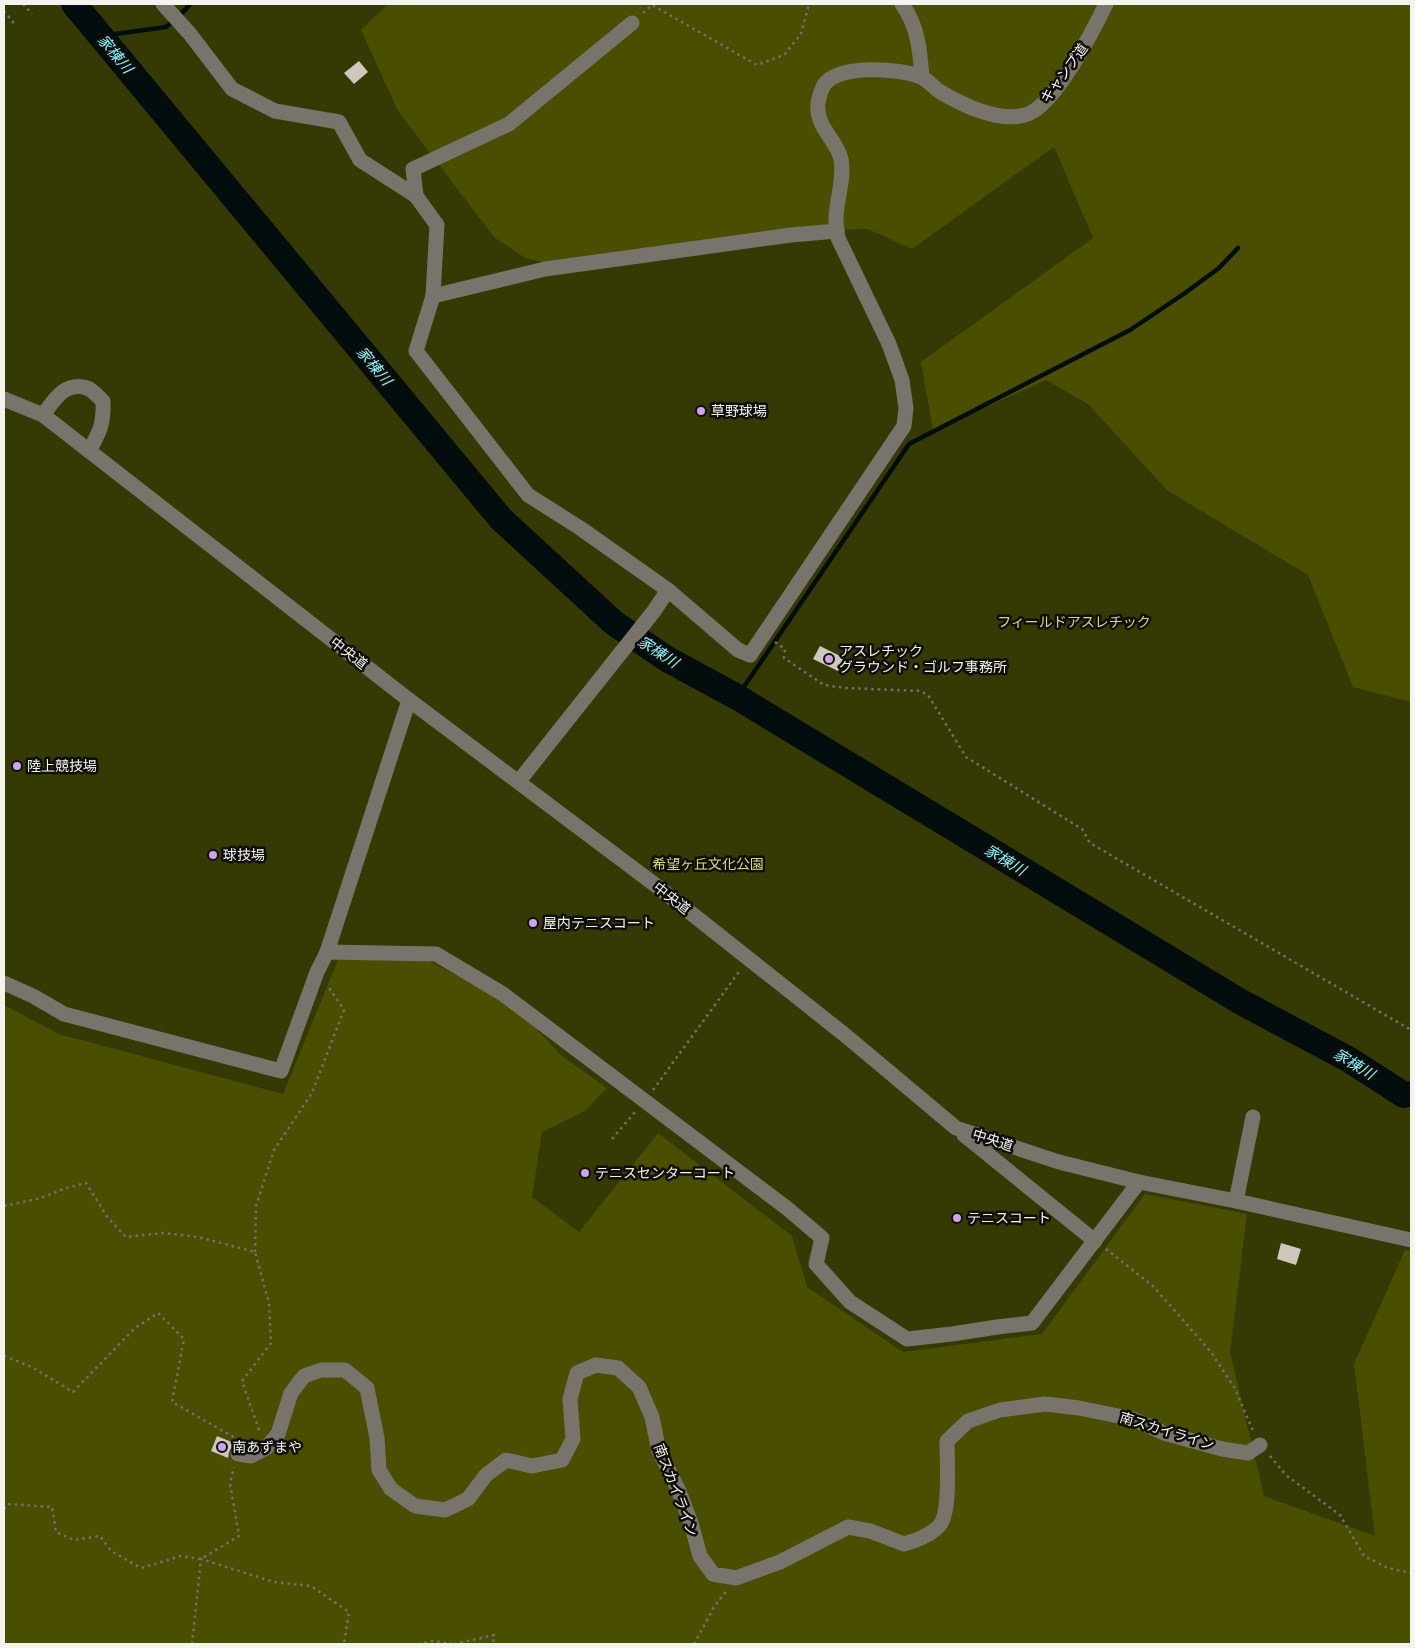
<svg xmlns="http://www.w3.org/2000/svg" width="1415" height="1648" viewBox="0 0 1415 1648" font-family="'Roboto Condensed','Noto Sans JP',sans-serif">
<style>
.green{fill:#353904}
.forest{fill:#494e00}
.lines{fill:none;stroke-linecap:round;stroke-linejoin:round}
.stream{stroke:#030d0e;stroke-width:4.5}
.river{stroke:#030d0e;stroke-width:26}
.building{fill:#cdc7bd}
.path{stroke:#737068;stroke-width:2.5;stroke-dasharray:2.5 4;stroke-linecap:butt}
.minor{stroke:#79746b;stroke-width:15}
.poi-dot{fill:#c9a5ee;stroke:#100e0b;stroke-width:2}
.labels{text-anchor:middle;stroke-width:5;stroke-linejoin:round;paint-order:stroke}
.street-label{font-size:14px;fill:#f5f3ed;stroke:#100e0b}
.poi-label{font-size:14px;fill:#f5f3ed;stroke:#100e0b;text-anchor:start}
.park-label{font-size:14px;fill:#d2dc7a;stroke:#100e0b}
.water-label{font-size:15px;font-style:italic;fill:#8cf5fa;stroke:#100e0b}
</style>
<rect width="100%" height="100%" fill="#29251d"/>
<rect class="green" x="4" y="4" width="1407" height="1640"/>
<g class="forest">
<path d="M388,4H1411V702L1353,687L1308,575L1168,491L1088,404L1046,380L933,431L921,362L1093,238L1054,147L912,249L868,229L820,230L570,269L525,258L494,237L398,111L361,30Z"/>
<path d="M423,958L497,996L523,1015L562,1056L607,1088L585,1111L542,1132L532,1197L579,1232L658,1133L792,1236L807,1287L903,1352L1042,1334L1145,1194L1247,1214L1230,1352L1264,1496L1375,1536L1354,1364L1405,1250L1411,1251V1644H4V1005L59,1034L283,1094L338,960Z"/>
</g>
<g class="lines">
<g class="stream">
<path d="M101,36L166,27L185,10L190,4"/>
<path d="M737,697L909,444L1130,330L1185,293L1219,268L1238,248"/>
</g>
<path class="river" d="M74,4L501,519L614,623L667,659L737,697L1241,1002L1348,1059L1404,1095L1411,1094"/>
</g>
<g class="building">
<path d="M359,61L368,72L354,84L344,73Z"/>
<path d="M820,646L844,658L838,671L813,659Z"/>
<path d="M1281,1243L1301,1249L1296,1265L1277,1259Z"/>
<path d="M217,1436L234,1443L229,1452L228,1458L211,1451Z"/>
</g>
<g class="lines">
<g class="path">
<path d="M23,4L32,14"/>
<path d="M4,11L16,26"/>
<path d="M643,13L652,5L757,65L784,55L801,34L809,4"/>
<path d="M775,642L785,649L784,658L824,685L846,688L920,691L928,695L966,757L1082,829L1090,843L1411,1030"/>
<path d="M653,1090L741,969"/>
<path d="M612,1139L635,1112"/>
<path d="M4,1206L41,1198L66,1188L86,1183L108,1218L126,1237L163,1233L198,1237L255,1252L269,1303L271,1343L242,1381L260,1433"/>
<path d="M1106,1249L1153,1286L1211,1352L1234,1387L1254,1433"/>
<path d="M255,1252L256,1206L274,1150L312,1093L344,1010L328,986"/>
<path d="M4,1356L32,1367L73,1392L135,1328L158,1313L184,1339L172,1402L237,1439"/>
<path d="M1270,1456L1286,1475L1340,1515L1364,1556L1388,1568L1411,1573"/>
<path d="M4,1509L8,1504L52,1507L56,1532L74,1540L100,1536L111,1551L141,1568L181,1556L201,1559L239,1536L230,1483L234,1467"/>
<path d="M192,1644L201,1559L274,1582L311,1586L349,1612L344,1644"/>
<path d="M418,1644L432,1641L453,1644"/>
<path d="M454,1644L494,1635L493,1644"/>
<path d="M694,1644L714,1607L727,1590"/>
</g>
<g class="minor">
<path d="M163,4L190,34L232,89L275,111L339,122L360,160L416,196L437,225L433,296L416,351L528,495L580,528L668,590"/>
<path d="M902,4C918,26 920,51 922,77"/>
<path d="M416,196L413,169L509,124L632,23"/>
<path d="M433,296L545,269L791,235L837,231"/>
<path d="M4,399L43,415L409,700L658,887L845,1035L956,1128L1059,1162L1139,1182L1236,1201L1411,1240"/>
<path d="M43,415C54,400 65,381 87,388C93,390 98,397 103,401C104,423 100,432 89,451"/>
<path d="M519,781L654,611L668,590L738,650L750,655L904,426L906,408L902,380L889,344L838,238C837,232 836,225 836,219C836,200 845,178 841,159C837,140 815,127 818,103C819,98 821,90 824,85C838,64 900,68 921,77C928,80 933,87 939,91C962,105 1001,124 1028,114C1056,103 1093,31 1106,4"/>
<path d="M327,952L409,700"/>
<path d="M4,983L33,996L64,1014L281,1071L317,972L327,952L436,954L503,994L788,1209L822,1238L816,1264L850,1302L907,1339L952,1334L997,1327L1032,1323L1139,1182"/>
<path d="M964,1135L1095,1241"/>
<path d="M1236,1201L1253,1117"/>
<path d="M238,1454L251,1456L266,1448L278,1434L291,1393L304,1376L321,1370H345L367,1388L377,1438L379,1470L391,1489L415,1506L445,1510L468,1499L486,1475L506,1460L532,1466L562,1460L573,1439L570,1399L577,1373L596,1365L618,1368L639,1387L652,1417L659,1451L678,1489L691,1523L700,1556L713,1574L736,1578L780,1562L848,1527L870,1531L904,1544C917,1540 929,1536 939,1526C951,1515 947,1459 947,1441L968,1421L1000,1410L1045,1404L1079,1408L1133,1419L1164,1433L1222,1449L1248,1453L1260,1445"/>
</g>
</g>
<g class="poi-dot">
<circle cx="701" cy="411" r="5"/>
<circle cx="829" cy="659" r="5"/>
<circle cx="17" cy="766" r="5"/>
<circle cx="213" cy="855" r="5"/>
<circle cx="533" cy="923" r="5"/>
<circle cx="585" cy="1173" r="5"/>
<circle cx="957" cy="1218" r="5"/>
<circle cx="222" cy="1447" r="5"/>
</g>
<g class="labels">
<g class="street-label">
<text transform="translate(1064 73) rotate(-54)" y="5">キャンプ道</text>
<text transform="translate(349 653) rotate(38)" y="5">中央道</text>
<text transform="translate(672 898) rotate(38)" y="5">中央道</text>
<text transform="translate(993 1140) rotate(18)" y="5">中央道</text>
<text transform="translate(1167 1431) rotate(17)" y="5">南スカイライン</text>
<text transform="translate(676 1490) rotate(69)" y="5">南スカイライン</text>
</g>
<g class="poi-label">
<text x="711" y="416">草野球場</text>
<text x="839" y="656">アスレチック<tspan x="839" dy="16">グラウンド・ゴルフ事務所</tspan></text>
<text x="27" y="771">陸上競技場</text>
<text x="223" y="860">球技場</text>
<text x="543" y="928">屋内テニスコート</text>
<text x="595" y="1178">テニスセンターコート</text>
<text x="967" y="1223">テニスコート</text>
<text x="232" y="1452">南あずまや</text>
</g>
<g class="park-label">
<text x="1074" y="627">フィールドアスレチック</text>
<text x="708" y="869">希望ヶ丘文化公園</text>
</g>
<g class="water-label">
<text transform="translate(115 54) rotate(50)" y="5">家棟川</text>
<text transform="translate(374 366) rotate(50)" y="5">家棟川</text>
<text transform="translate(658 652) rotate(33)" y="5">家棟川</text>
<text transform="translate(1005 860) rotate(31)" y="5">家棟川</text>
<text transform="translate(1354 1064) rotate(31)" y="5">家棟川</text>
</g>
</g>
<rect width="1415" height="1648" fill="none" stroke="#f5f3ed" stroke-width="10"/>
</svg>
